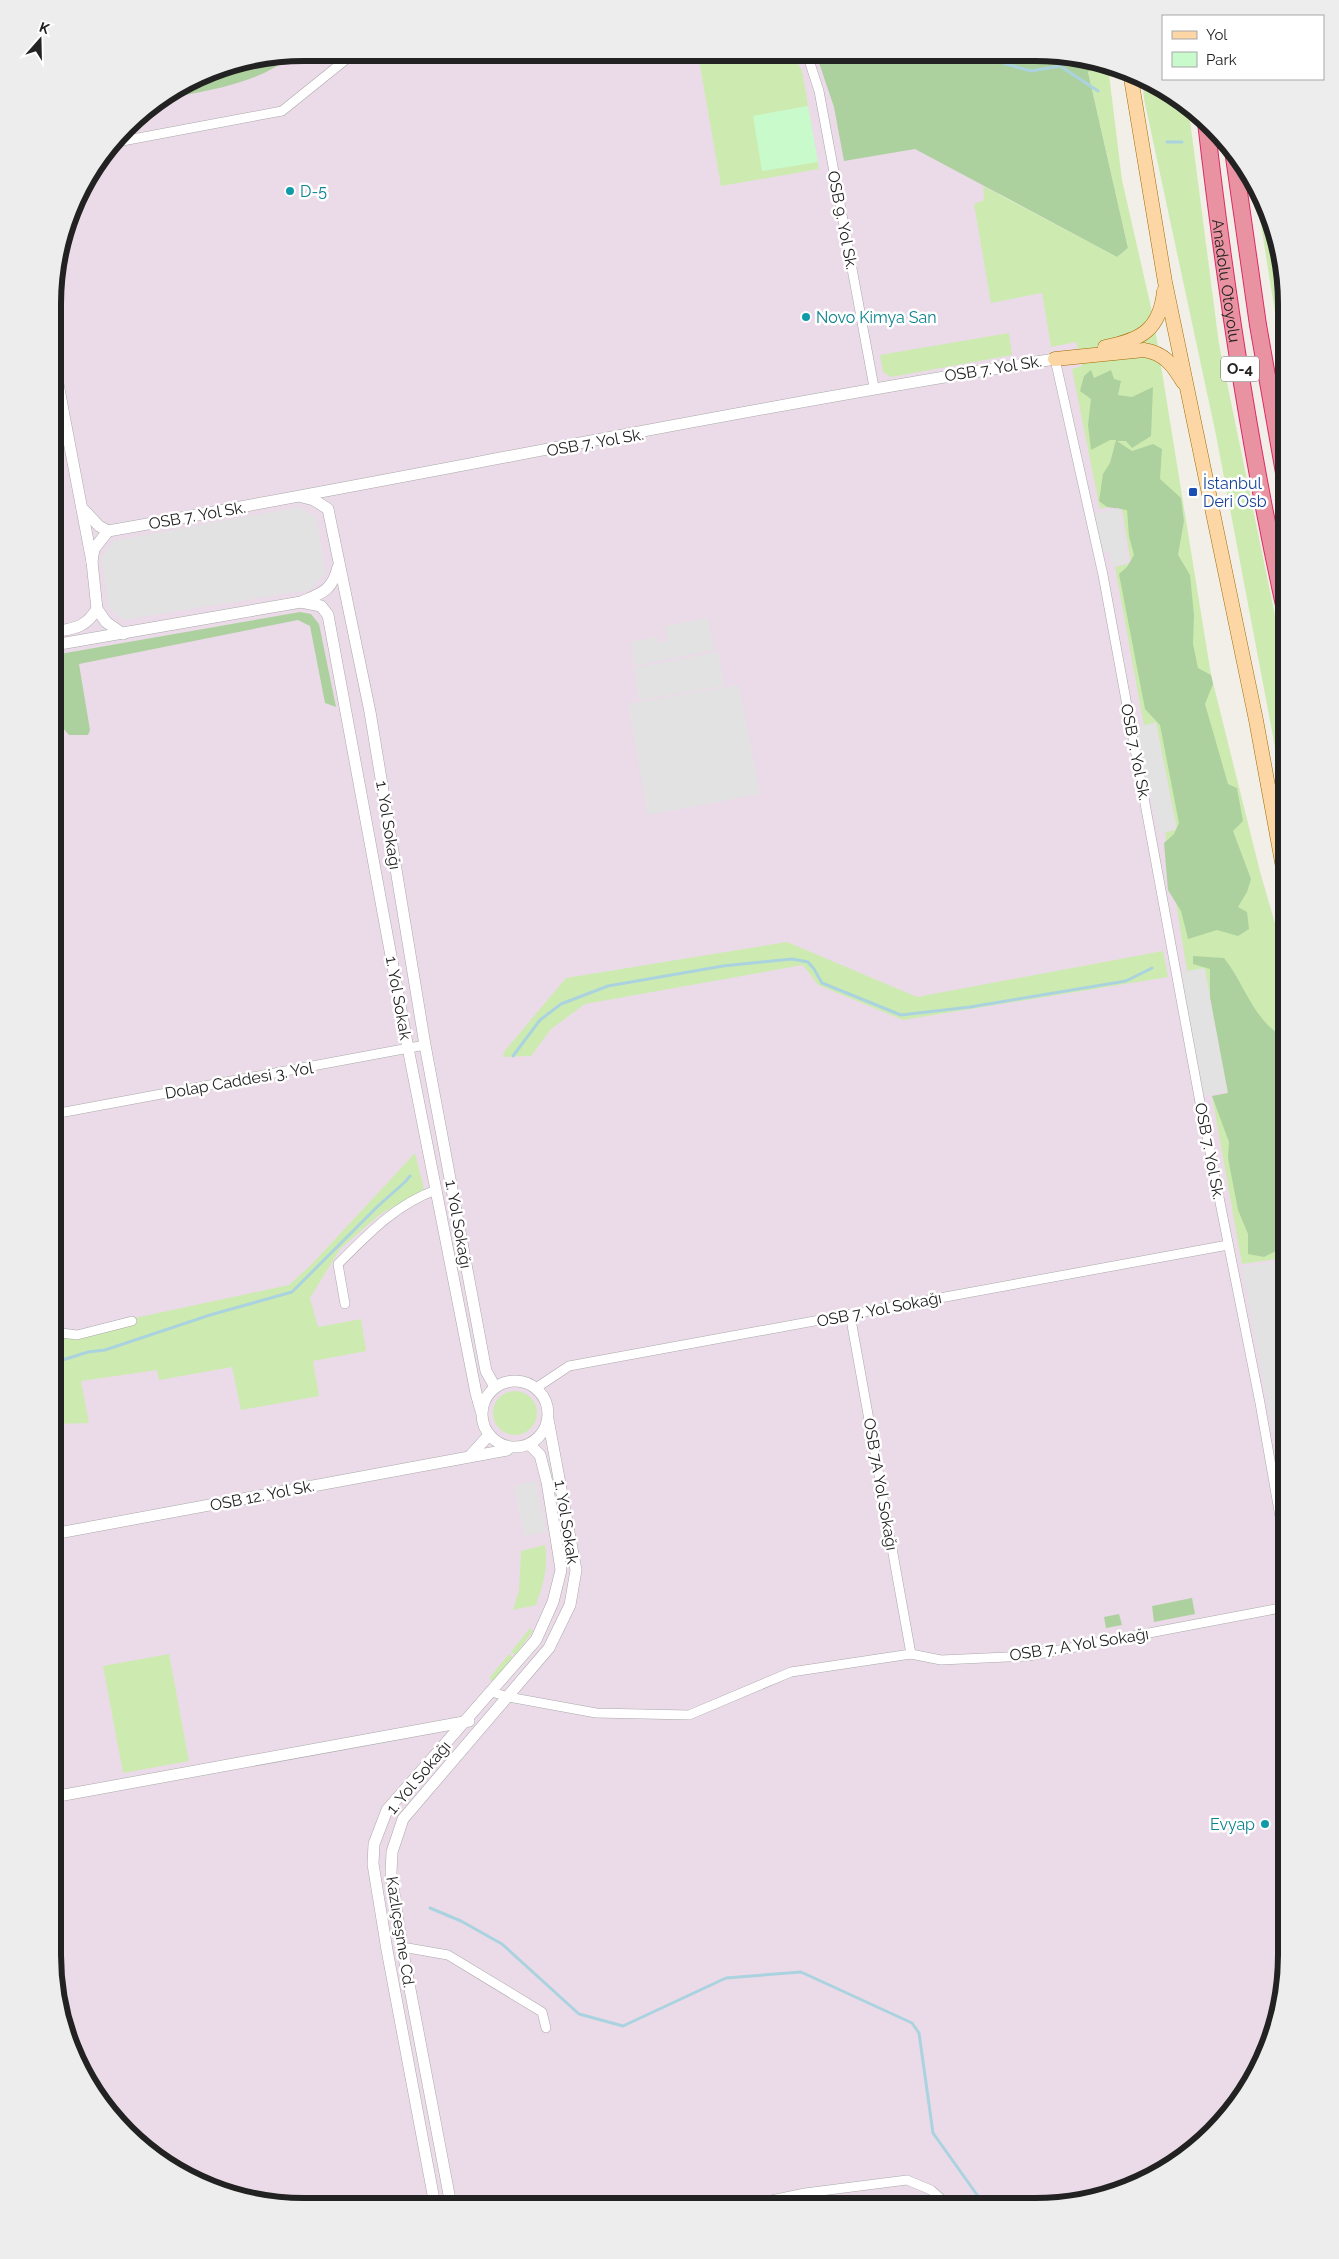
<svg xmlns="http://www.w3.org/2000/svg" width="1339" height="2259" viewBox="0 0 1339 2259" font-family="Raleway,sans-serif">
<style>
.industrial{fill:#ebdbe8}
.grass{fill:#cdebb0}
.forest{fill:#add19e}
.park{fill:#c8facc}
.parking{fill:#e2e2e2}
.lines{fill:none;stroke-linecap:round;stroke-linejoin:round}
.stream{stroke:#aad3df;stroke-width:3}
.minor-casing{stroke:#a9a9a9;stroke-width:10}
.tertiary-casing{stroke:#a9a9a9;stroke-width:12}
.primary-casing{stroke:#a06b00;stroke-width:15}
.motorway-casing{stroke:#dc2a67;stroke-width:18}
.minor{stroke:#fff;stroke-width:9}
.tertiary{stroke:#fff;stroke-width:11}
.primary{stroke:#fcd6a4;stroke-width:14}
.motorway{stroke:#e892a2;stroke-width:16}
.culture-dot{fill:#0f9aa8;stroke:#fff;stroke-width:2}
.transit-dot{fill:#1a4fb4;stroke:#fff;stroke-width:2}
.labels{text-anchor:middle;stroke-width:5;stroke-linejoin:round;paint-order:stroke}
.shield{fill:#fff;stroke:#646464;stroke-width:1}
.shield-label{font-size:15px;font-weight:bold;fill:#222}
.culture-label{font-size:16px;fill:#0d838f;stroke:#fff;text-anchor:start}
.street-label{font-size:16px;fill:#222;stroke:#fff}
.transit-label{font-size:16px;fill:#164399;stroke:#fff;text-anchor:start}
.rim{fill:none;stroke:#222;stroke-width:6}
</style>
<rect width="100%" height="100%" fill="#f2efe9"/>
<path class="industrial" d="M305,53L855,54L1123,315L1181,498L1211,675L1260,872L1286,962V1971L1273,2036L1235,2108L1188,2154L1131,2187L1035,2206L272,2204L208,2187L151,2154L104,2108L72,2051L53,1954L55,272L79,193L138,115L208,72Z"/>
<g class="grass">
<path d="M698,54H793L802,71L819,169L721,186Z"/>
<path d="M1099,63L1108,66L1122,180L1153,316L1211,675L1260,872L1286,962V1265L1285,1258L1242,1264L1212,1096L1228,1093L1205,969L1187,971L1165,833L1177,829L1156,722L1144,726L1115,567L1131,563L1121,504L1100,509L1072,369L1082,366L1076,342L1051,347L1042,293L991,303L974,204L984,200L983,186L1117,257L1128,248L1088,72Z"/>
<path d="M1142,78L1188,105L1219,344L1286,669V805L1216,435L1144,99Z"/>
<path d="M1255,187L1267,208L1286,305V382Z"/>
<path d="M1009,333L1012,355L891,377L883,372L880,355Z"/>
<path d="M787,942L917,997L1163,951L1168,977L903,1020L818,985L803,965L585,1004L551,1029L531,1056L504,1057L503,1053L566,978Z"/>
<path d="M415,1153L424,1189L379,1215L340,1249L310,1298L318,1327L361,1319L366,1351L313,1361L319,1396L241,1410L232,1367L159,1380L157,1370L81,1381L89,1423L53,1424V1330L65,1333L289,1285L311,1265Z"/>
<circle cx="515" cy="1413" r="22"/>
<path d="M545,1545C549,1566 543,1585 536,1605L513,1610L519,1590L521,1551Z"/>
<path d="M530,1628L533,1631L515,1655L511,1652Z"/>
<path d="M169,1654L189,1761L123,1773L103,1666Z"/>
<path d="M509,1654L513,1657L492,1683L490,1677Z"/>
</g>
<g class="forest">
<path d="M294,54C259,84 209,90 165,99L208,72Z"/>
<path d="M816,54L1068,55L1099,63L1088,72L1128,248L1117,257L915,149L844,161L834,107Z"/>
<path d="M1091,370L1094,378L1111,370L1114,379L1121,381L1118,395L1132,397L1153,387L1151,436L1132,448L1126,441H1117L1132,451L1153,444L1162,449L1160,479L1181,498L1184,521L1178,555L1190,575L1194,615L1193,644L1198,668L1211,675L1213,684L1205,704L1228,784L1237,788L1243,821L1233,831L1251,879L1247,892L1238,907L1247,912L1249,929L1238,936L1217,930L1188,939L1181,911L1168,890L1164,843L1174,834L1179,823L1160,725L1145,709L1119,574L1127,567L1134,555L1129,536L1127,510L1107,507L1099,501L1103,474L1110,463L1116,440H1110L1091,450L1088,425L1091,399L1080,391L1084,376Z"/>
<path d="M300,612L311,614L319,624L336,707L325,703L310,626L298,620L79,664L90,730L88,735H69L54,718V655Z"/>
<path d="M1193,956L1224,958C1245,984 1254,1023 1286,1038V1257L1285,1251L1278,1250L1264,1257L1248,1254V1234L1238,1210L1228,1158L1229,1142L1212,1096L1228,1093L1210,997V969L1193,964Z"/>
<path d="M1192,1598L1195,1614L1154,1622L1152,1606Z"/>
<path d="M1119,1614L1122,1625L1106,1628L1104,1617Z"/>
</g>
<path class="park" d="M808,106L818,162L762,171L753,116Z"/>
<g class="parking">
<path d="M299,507L316,517L326,573L309,590L123,620L109,608L101,558L113,541Z"/>
<path d="M1119,508L1128,563L1112,566L1109,551L1102,552L1095,514Z"/>
<path d="M708,618L714,650L634,666L630,642L657,637L658,643L667,641L665,626Z"/>
<path d="M718,652L724,686L639,700L634,668Z"/>
<path d="M739,685L760,794L648,815L628,704Z"/>
<path d="M1156,723L1176,829L1159,834L1137,727Z"/>
<path d="M1204,968L1227,1091L1199,1097L1177,973Z"/>
<path d="M1281,1261L1286,1285V1501L1242,1267Z"/>
<path d="M536,1481L546,1532L524,1536L514,1486Z"/>
</g>
<g class="lines">
<g class="stream">
<path d="M985,54L1006,64L1031,71L1060,66L1098,91"/>
<path d="M1167,142H1182"/>
<path d="M1267,207L1273,253L1276,259"/>
<path d="M513,1056L540,1020L561,1004L608,986L723,966L792,959L808,962L814,969L822,983L901,1015L970,1007L1126,981L1152,968"/>
<path d="M53,1363L88,1352L105,1350L210,1315L292,1292L378,1206L405,1182L410,1176"/>
<path d="M430,1908L461,1921L502,1944L579,2014L623,2026L726,1978L801,1972L912,2023L919,2033L933,2133L985,2206"/>
</g>
<g class="minor-casing">
<g id="minor">
<path d="M807,54L819,91L874,387"/>
<path d="M117,142L282,111L354,53"/>
<path d="M1055,359L1103,575L1199,1097L1260,1403L1286,1551"/>
<path d="M54,1114L425,1045"/>
<path d="M345,1304L338,1264C367,1235 396,1204 436,1190"/>
<path d="M850,1314L911,1654"/>
<path d="M53,1332L77,1335L132,1321"/>
<path d="M536,1388L569,1366L1228,1245"/>
<path d="M492,1692L508,1697L596,1713L689,1715L791,1672L911,1654L941,1660L1028,1656L1286,1607"/>
<path d="M402,1947L448,1955L542,2012L546,2028"/>
<path d="M742,2206L805,2193L907,2180L931,2190L949,2206"/>
</g>
</g>
<g class="tertiary-casing">
<g id="tertiary">
<path d="M55,368L92,562L97,609L106,622L123,634"/>
<path d="M302,497L314,500L328,509L370,712L425,1045L486,1371L495,1387"/>
<path d="M82,508L99,526L108,531"/>
<path d="M92,562L94,549L108,531C424,475 738,409 1055,359"/>
<path d="M301,602L321,606L328,615L408,1048L476,1393L481,1411"/>
<path d="M54,632C75,628 85,628 97,609"/>
<path d="M54,645L301,602C322,593 332,591 338,567"/>
<circle cx="515" cy="1414" r="33"/>
<path d="M470,1456L489,1435"/>
<path d="M53,1534L507,1450L509,1447"/>
<path d="M53,1797L469,1721"/>
<path d="M435,2205L387,1950L373,1864L374,1844L387,1810L536,1640L553,1602L561,1570L556,1538L547,1482L540,1455L529,1444"/>
<path d="M451,2205L402,1947L391,1873L392,1852L403,1819L549,1648L570,1605L576,1570L548,1419"/>
</g>
</g>
<g class="primary-casing">
<g id="primary">
<path d="M1130,72L1165,282L1256,720L1286,884"/>
<path d="M1105,347C1141,340 1160,330 1164,291"/>
<path d="M1055,359L1144,350C1164,353 1173,365 1183,382"/>
</g>
</g>
<g class="motorway-casing">
<g id="motorway">
<path id="s1" d="M1206,122C1225,287 1250,452 1286,614"/>
<path d="M1233,150L1258,325L1286,484"/>
</g>
</g>
<use href="#minor" class="minor"/>
<use href="#tertiary" class="tertiary"/>
<use href="#primary" class="primary"/>
<use href="#motorway" class="motorway"/>
</g>
<g class="culture-dot">
<circle cx="290" cy="191" r="5"/>
<circle cx="806" cy="317" r="5"/>
<circle cx="1265" cy="1824" r="5"/>
</g>
<rect class="transit-dot" x="1188" y="487" width="10" height="10" rx="2.5"/>
<g class="labels">
<rect class="shield" x="1221" y="356.5" width="38" height="25" rx="4"/>
<g class="shield-label">
<text x="1240" y="374">O-4</text>
</g>
<g class="culture-label">
<text x="300" y="197">D-5</text>
<text x="816" y="323">Novo Kimya San</text>
<text x="1255" y="1830" text-anchor="end">Evyap</text>
</g>
<g class="street-label">
<text transform="translate(843 220) rotate(79)" y="6">OSB 9. Yol Sk.</text>
<text dy="6" stroke="none"><textPath href="#s1" startOffset="160">Anadolu Otoyolu</textPath></text>
<text transform="translate(993 368) rotate(-9)" y="6">OSB 7. Yol Sk.</text>
<text transform="translate(595 442) rotate(-10)" y="6">OSB 7. Yol Sk.</text>
<text transform="translate(197 515) rotate(-10)" y="6">OSB 7. Yol Sk.</text>
<text transform="translate(1136 752) rotate(79)" y="6">OSB 7. Yol Sk.</text>
<text transform="translate(389 825) rotate(81)" y="6">1. Yol Sokağı</text>
<text transform="translate(399 998) rotate(80)" y="6">1. Yol Sokak</text>
<text transform="translate(239 1080) rotate(-10)" y="6">Dolap Caddesi 3. Yol</text>
<text transform="translate(1210 1151) rotate(79)" y="6">OSB 7. Yol Sk.</text>
<text transform="translate(459 1224) rotate(80)" y="6">1. Yol Sokağı</text>
<text transform="translate(879 1309) rotate(-11)" y="6">OSB 7. Yol Sokağı</text>
<text transform="translate(881 1484) rotate(80)" y="6">OSB 7A Yol Sokağı</text>
<text transform="translate(262 1495) rotate(-11)" y="6">OSB 12. Yol Sk.</text>
<text transform="translate(567 1522) rotate(81)" y="6">1. Yol Sokak</text>
<text transform="translate(1079 1644) rotate(-9)" y="6">OSB 7. A Yol Sokağı</text>
<text transform="translate(418 1777) rotate(-50)" y="6">1. Yol Sokağı</text>
<text transform="translate(401 1932) rotate(81)" y="6">Kazlıçeşme Cd.</text>
</g>
<g class="transit-label">
<text x="1203" y="489">İstanbul<tspan x="1203" dy="18">Deri Osb</tspan></text>
</g>
</g>
<path d="M0 0H1339V2259H0ZM304 61H1035A243 243 0 0 1 1278 304V1955A243 243 0 0 1 1035 2198H304A243 243 0 0 1 61 1955V304A243 243 0 0 1 304 61Z" fill="#ededed" fill-rule="evenodd"/>
<path class="rim" d="M304 61H1035A243 243 0 0 1 1278 304V1955A243 243 0 0 1 1035 2198H304A243 243 0 0 1 61 1955V304A243 243 0 0 1 304 61Z"/>
<rect x="1162" y="15" width="162" height="65" fill="#ffffff" stroke="#a7a7a7"/>
<rect x="1172" y="31" width="25" height="8" fill="#fcd6a4" stroke="#a7a7a7"/>
<text x="1206" y="40" font-size="15" fill="#222222">Yol</text>
<rect x="1172" y="52" width="25" height="15" fill="#c8facc" stroke="#a7a7a7"/>
<text x="1206" y="65" font-size="15" fill="#222222">Park</text>
<g transform="translate(40 40) rotate(20)" stroke="#ffffff" stroke-width="4" paint-order="stroke">
<path d="M0-4L9 19L0 12L-9 19Z" fill="#222222"/>
<text y="-8" font-size="14" font-weight="bold" text-anchor="middle" fill="#222222">K</text>
</g>
</svg>
